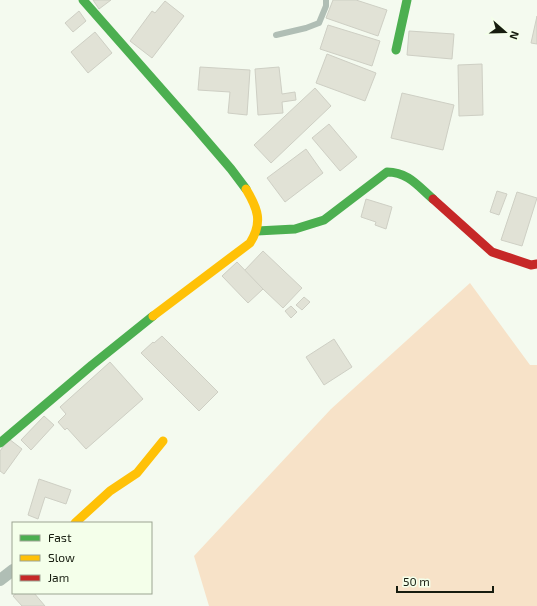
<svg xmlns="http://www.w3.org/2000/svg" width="537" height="606" viewBox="0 0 537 606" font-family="'Exo 2',sans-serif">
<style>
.green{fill:#f7e2c8}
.building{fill:#e1e2d6;stroke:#cecfc4}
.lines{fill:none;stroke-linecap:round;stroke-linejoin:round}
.lane{stroke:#b0beb5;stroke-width:6}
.street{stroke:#b0beb5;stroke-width:12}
.fast{stroke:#4caf50;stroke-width:9}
.slow{stroke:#ffc107;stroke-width:9}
.jam{stroke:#c62828;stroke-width:9}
</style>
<rect width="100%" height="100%" fill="#f4faef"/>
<path class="green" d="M470,283L530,365H537V606H209L194,556L331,409Z"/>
<g class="building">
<path d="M93,0H111L99,9Z"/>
<path d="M333,0H356L387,10L378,36L326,18Z"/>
<path d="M165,1L184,16L152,58L130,41L152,11L155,13Z"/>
<path d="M79,11L86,21L73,32L65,23Z"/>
<path d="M537,16V44L531,43Z"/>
<path d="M328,25L380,41L372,66L320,49Z"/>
<path d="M409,31L454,34L452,59L407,55Z"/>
<path d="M95,32L112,53L88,73L71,52Z"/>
<path d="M327,54L376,73L365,101L316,83Z"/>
<path d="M482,64L483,115L459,116L458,65Z"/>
<path d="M200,67L250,70L247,115L228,113L230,92L198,90Z"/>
<path d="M279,67L282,94L295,92L296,100L282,102L283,113L258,115L255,69Z"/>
<path d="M315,88L331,106L271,163L254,145Z"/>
<path d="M402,93L454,105L443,150L391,138Z"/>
<path d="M329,124L357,157L340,171L312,138Z"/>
<path d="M306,149L323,173L285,202L267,178Z"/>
<path d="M497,191L507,194L499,215L490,212Z"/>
<path d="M517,192L537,198L522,246L501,240Z"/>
<path d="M366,199L392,207L386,229L375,225L376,222L361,217Z"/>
<path d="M263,251L302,288L283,308L244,271Z"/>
<path d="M237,262L263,289L248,303L222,276Z"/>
<path d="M304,297L310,302L302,310L296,305Z"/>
<path d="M291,306L297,312L291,318L285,311Z"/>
<path d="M162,336L218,392L199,411L141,353L153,342L154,343Z"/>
<path d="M334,339L352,367L324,385L306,357Z"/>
<path d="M110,362L143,399L86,449L67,428L65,430L58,422L66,414L60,407Z"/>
<path d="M44,416L54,425L31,450L21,440Z"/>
<path d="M9,439L22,449L4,474L0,471V451Z"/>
<path d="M39,479L71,490L66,504L45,497L38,519L28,515Z"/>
<path d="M17,593H34L45,606H22L13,596Z"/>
</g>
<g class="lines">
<path class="lane" d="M276,35L306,28L319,23L326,6V0"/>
<path class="street" d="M0,580L13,570"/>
<g class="fast">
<path d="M83,0L194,126L231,169L246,189"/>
<path d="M396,50L407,0"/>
<path d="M257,231L295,229L324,220L387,172C408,172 418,186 433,199"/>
<path d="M0,443L92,365L153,316"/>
</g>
<g class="slow">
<path d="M153,316L250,243C263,222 258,209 246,189"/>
<path d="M75,523L110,491L137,473L163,441"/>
</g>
<path class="jam" d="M433,199L492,252L531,265L537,264"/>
</g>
<rect x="12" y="522" width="140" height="72" fill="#f4ffea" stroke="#9ba492"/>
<rect x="20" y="535" width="20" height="6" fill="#4caf50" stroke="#9ba492"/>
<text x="48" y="542" font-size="12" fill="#161c0f">Fast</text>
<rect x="20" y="555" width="20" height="6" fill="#ffc107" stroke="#9ba492"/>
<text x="48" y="562" font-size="12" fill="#161c0f">Slow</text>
<rect x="20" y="575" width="20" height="6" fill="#c62828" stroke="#9ba492"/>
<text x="48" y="582" font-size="12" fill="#161c0f">Jam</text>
<g transform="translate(505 32) rotate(110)" stroke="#f4ffea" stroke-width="3" paint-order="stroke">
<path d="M0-3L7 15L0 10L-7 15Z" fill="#161c0f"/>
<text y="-6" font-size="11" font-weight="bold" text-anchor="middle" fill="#161c0f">N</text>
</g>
<path d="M397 586v6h96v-6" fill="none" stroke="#161c0f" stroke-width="2"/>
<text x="403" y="586" font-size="12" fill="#161c0f" stroke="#f4ffea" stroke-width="3" paint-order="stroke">50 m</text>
</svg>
